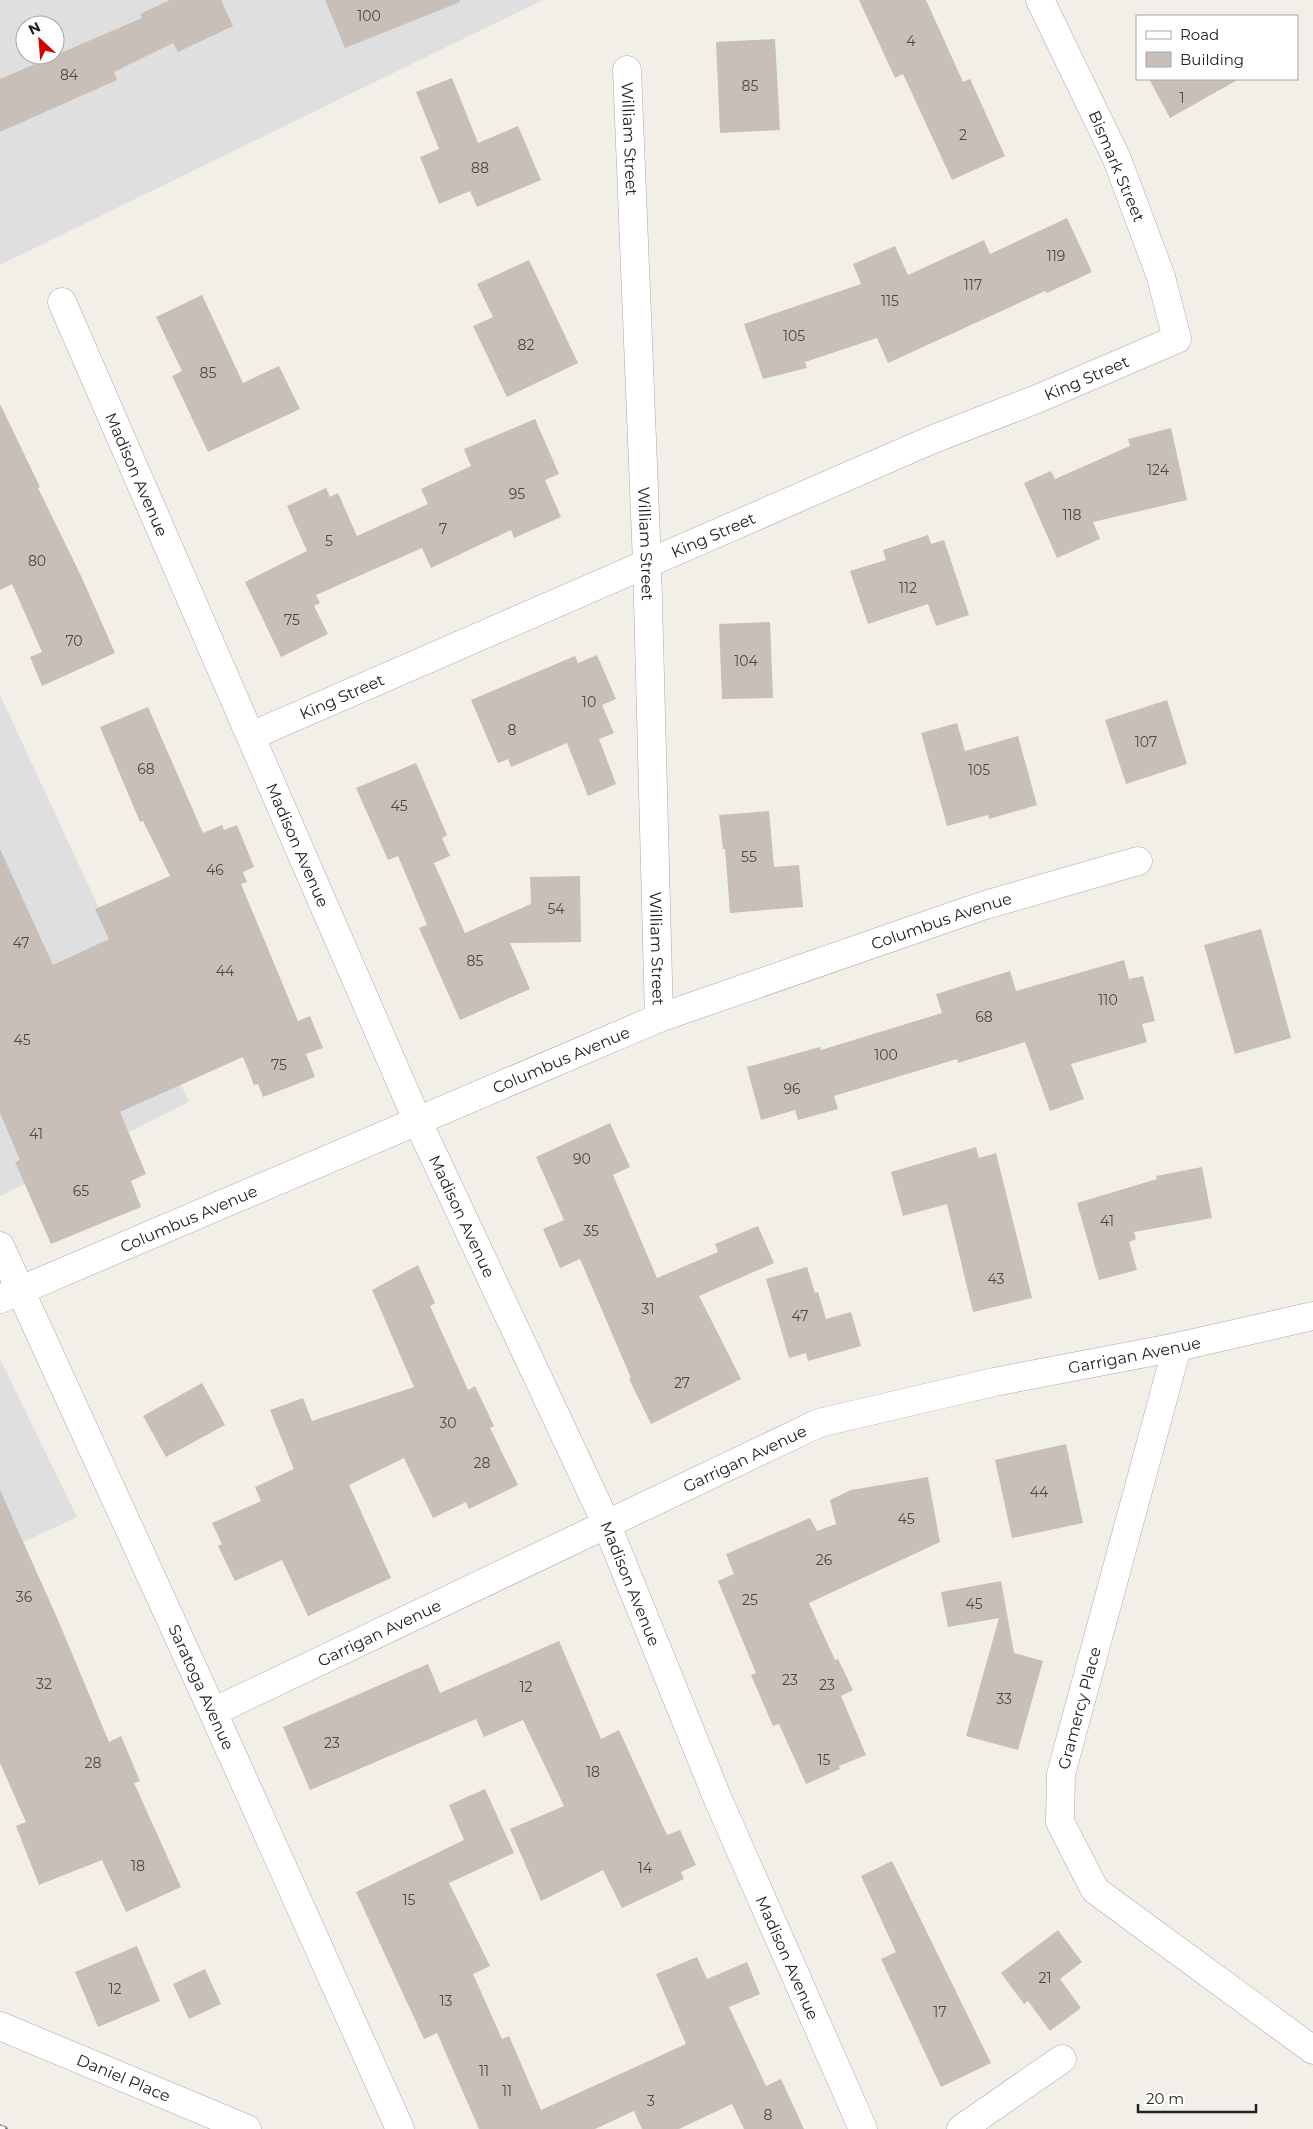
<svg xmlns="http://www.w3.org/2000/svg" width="1313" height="2129" viewBox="0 0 1313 2129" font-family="Montserrat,sans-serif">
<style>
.residential{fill:#e0dfdf;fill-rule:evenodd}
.building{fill:#c7bfb8}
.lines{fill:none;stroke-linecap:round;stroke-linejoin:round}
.minor-casing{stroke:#a9a9a9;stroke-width:29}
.minor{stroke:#fff;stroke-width:28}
.rail-casing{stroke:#707070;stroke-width:5.5}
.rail{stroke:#fff;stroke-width:4;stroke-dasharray:11;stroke-linecap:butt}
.labels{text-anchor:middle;stroke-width:4;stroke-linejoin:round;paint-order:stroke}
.number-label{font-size:14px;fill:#4b4948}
.street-label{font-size:16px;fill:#222;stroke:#fff}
</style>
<rect width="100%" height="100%" fill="#f2efe9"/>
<g class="residential">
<path d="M0,0H543L0,265ZM25,25H55V55H25Z"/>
<path d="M0,695L189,1102L0,1196Z"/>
<path d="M0,1359L77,1517L0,1553Z"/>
</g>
<g class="building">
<path d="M170,0H221L233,26L178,52L173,43L114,72L117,80L0,132V79L142,18L140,14Z"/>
<path d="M325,0H460V2L345,48Z"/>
<path d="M859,0H926L963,82L970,79L1005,156L952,180L903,74L895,78Z"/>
<path d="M775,39L780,130L720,133L716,42Z"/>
<path d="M452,78L478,143L518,126L541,180L477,207L470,191L439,204L420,157L439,149L416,92Z"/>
<path d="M1149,79H1239L1170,118Z"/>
<path d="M1067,218L1092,272L1047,293L1045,291L888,363L877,338L805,362L807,368L763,379L744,324L861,284L853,264L895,246L908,275L984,240L990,254Z"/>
<path d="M529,260L578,363L507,397L473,326L493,317L477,284Z"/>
<path d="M202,295L243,383L279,366L300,409L208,452L172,376L182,371L156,317Z"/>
<path d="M0,404L40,487L38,488L82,578L115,653L42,686L30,657L42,652L12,584L0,590Z"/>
<path d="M535,419L559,474L545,480L561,517L514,538L511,530L431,568L422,548L316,595L320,603L314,606L328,634L281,657L245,582L307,551L287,506L326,488L330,497L338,493L357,536L428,504L421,489L471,466L464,449Z"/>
<path d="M1171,428L1187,500L1093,522L1100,539L1057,558L1024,483L1051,471L1055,479L1130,446L1128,439Z"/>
<path d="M928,535L931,544L944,540L969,615L936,626L928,604L868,624L850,571L886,560L883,550Z"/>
<path d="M770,622L773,698L722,699L719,624Z"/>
<path d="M597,655L616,699L602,705L614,733L599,739L616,784L588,796L567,743L511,767L508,759L498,763L471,700L575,656L578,663Z"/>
<path d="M1167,700L1187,764L1126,784L1105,720Z"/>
<path d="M148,707L203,833L222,825L224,830L237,825L254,867L243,872L247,882L241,884L298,1021L310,1016L323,1048L306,1054L315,1077L263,1097L258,1084L254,1085L243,1057L120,1112L146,1174L131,1181L141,1207L51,1244L15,1162L20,1160L0,1113V849L53,965L109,939L95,909L170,876L143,821L140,822L100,727Z"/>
<path d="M957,723L965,751L1018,736L1037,805L989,819L988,815L947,826L921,733Z"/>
<path d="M416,763L447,835L442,838L450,856L434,863L465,933L531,904L530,877L580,876L581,942L510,943L530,989L460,1020L419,928L427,925L398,856L388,860L356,788Z"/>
<path d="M769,811L774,867L799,865L803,907L730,913L725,849H723L719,815Z"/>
<path d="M1261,929L1291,1038L1235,1054L1204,945Z"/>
<path d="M1124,960L1129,979L1143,976L1155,1021L1142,1024L1147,1042L1071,1064L1084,1099L1050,1111L1025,1042L958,1063L957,1059L834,1096L838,1109L798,1120L795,1110L761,1120L747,1067L820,1047L821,1050L942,1013L936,994L1010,971L1016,991Z"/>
<path d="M610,1123L630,1167L613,1175L657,1278L718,1252L715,1244L758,1226L774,1263L699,1296L741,1379L651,1424L629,1379L631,1378L580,1259L560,1268L543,1229L564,1220L536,1157Z"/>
<path d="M976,1147L979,1158L996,1153L1032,1298L973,1312L947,1204L903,1216L891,1172Z"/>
<path d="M1202,1167L1212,1218L1134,1232L1136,1239L1129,1242L1137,1270L1099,1280L1077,1203L1157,1179L1156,1176Z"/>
<path d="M418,1265L435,1303L430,1306L468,1390L475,1386L494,1426L490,1428L518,1485L469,1509L466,1502L433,1518L404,1458L349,1485L391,1578L308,1616L282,1560L235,1581L218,1546L222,1544L212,1523L261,1501L255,1487L294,1469L270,1410L303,1398L312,1421L414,1387L372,1290Z"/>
<path d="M807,1267L815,1293L818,1292L826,1319L851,1312L861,1346L808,1361L806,1353L789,1358L766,1279Z"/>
<path d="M202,1383L225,1425L166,1457L143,1416Z"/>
<path d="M1066,1444L1083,1523L1012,1538L995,1460Z"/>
<path d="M928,1477L940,1542L809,1603L835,1660L838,1659L853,1690L841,1696L866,1755L839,1766L840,1769L806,1784L779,1724L773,1726L751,1675L756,1673L718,1581L734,1574L726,1554L810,1518L817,1531L836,1524L830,1500L851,1490Z"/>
<path d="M0,1490L58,1620L109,1742L121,1736L140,1781L134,1783L181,1887L126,1912L102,1860L39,1885L16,1826L26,1822L0,1763Z"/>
<path d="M1001,1581L1014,1653L1043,1661L1018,1750L966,1736L999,1618L948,1627L941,1592Z"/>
<path d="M559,1641L601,1739L619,1730L667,1835L680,1830L696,1865L681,1872L684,1879L622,1908L603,1870L541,1901L510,1829L564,1806L523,1720L484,1737L476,1719L310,1790L283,1727L428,1664L440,1693Z"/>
<path d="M485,1789L514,1853L449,1883L490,1966L473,1974L502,2039L509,2036L541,2110L686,2044L656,1974L697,1957L707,1979L747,1962L760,1994L729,2007L766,2086L781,2079L804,2129H744L732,2104L679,2129H642L634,2111L595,2129H479L437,2033L424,2039L356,1892L464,1840L449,1805Z"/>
<path d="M892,1861L991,2063L941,2087L881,1959L896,1952L861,1876Z"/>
<path d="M1058,1930L1082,1962L1060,1979L1081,2008L1050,2031L1028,2001L1024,2004L1001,1973Z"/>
<path d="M137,1946L160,2001L98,2027L75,1972Z"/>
<path d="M205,1969L221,2004L189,2019L173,1984Z"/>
</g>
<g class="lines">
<g class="minor-casing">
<g id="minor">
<path id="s1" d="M627,70L647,563L659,1018"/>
<path id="s2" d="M62,302L418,1122L606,1523L717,1797L863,2129"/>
<path id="s3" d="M251,736L931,440L1037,399L1177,339L1161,277L1117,159L1040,0"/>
<path id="s4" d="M0,1246L213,1712L400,2129"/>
<path id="s5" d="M0,1299L659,1018L982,906L1138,861"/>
<path d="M1177,1347L1061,1774L1060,1822L1095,1890L1313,2050"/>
<path id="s6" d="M213,1712L819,1423L994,1382L1177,1347L1313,1316"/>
<path id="s7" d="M0,2026L247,2129"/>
<path d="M961,2129L1062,2059"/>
</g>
</g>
<use href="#minor" class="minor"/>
<g class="rail-casing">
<path id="rail" d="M0,2127L5,2129"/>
</g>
<use href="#rail" class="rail"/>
</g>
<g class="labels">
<g class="number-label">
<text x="369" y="21">100</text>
<text x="911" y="46">4</text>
<text x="69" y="80">84</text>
<text x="750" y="91">85</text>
<text x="1182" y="103">1</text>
<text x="963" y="140">2</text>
<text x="480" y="173">88</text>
<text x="1056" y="261">119</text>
<text x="973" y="290">117</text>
<text x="890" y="306">115</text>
<text x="794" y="341">105</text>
<text x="526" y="350">82</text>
<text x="208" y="378">85</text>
<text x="1158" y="475">124</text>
<text x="517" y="499">95</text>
<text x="1072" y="520">118</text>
<text x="443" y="534">7</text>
<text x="329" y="546">5</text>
<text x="37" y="566">80</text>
<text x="908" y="593">112</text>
<text x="292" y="625">75</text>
<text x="74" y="646">70</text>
<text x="746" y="666">104</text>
<text x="589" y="707">10</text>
<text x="512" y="735">8</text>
<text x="1146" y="747">107</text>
<text x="146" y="774">68</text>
<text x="979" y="775">105</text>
<text x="399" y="811">45</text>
<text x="749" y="862">55</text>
<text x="215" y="875">46</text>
<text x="556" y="914">54</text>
<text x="21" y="948">47</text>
<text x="475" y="966">85</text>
<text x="225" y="976">44</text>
<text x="1108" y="1005">110</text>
<text x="984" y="1022">68</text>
<text x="22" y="1045">45</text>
<text x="886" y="1060">100</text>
<text x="279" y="1070">75</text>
<text x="792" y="1094">96</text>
<text x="36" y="1139">41</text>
<text x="582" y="1164">90</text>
<text x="81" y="1196">65</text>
<text x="1107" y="1226">41</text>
<text x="591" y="1236">35</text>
<text x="996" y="1284">43</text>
<text x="648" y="1314">31</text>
<text x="800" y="1321">47</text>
<text x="682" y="1388">27</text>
<text x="448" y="1428">30</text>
<text x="482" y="1468">28</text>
<text x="1039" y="1497">44</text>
<text x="906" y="1524">45</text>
<text x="824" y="1565">26</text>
<text x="24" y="1602">36</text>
<text x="750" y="1605">25</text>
<text x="974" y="1609">45</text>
<text x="790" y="1685">23</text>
<text x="44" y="1689">32</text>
<text x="827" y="1690">23</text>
<text x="526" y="1692">12</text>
<text x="1004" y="1704">33</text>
<text x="332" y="1748">23</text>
<text x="824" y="1765">15</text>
<text x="93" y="1768">28</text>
<text x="593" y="1777">18</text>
<text x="138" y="1871">18</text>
<text x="645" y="1873">14</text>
<text x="409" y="1905">15</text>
<text x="1045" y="1983">21</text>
<text x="115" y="1994">12</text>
<text x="446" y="2006">13</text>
<text x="940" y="2017">17</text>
<text x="484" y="2076">11</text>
<text x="507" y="2096">11</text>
<text x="651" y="2106">3</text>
<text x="768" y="2120">8</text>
</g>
<g class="street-label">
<text dy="6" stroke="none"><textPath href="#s1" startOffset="69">William Street</textPath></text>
<text transform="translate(1117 166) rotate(67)" y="6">Bismark Street</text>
<text dy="6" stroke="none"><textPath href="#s3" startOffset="909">King Street</textPath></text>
<text dy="6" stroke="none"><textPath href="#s2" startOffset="188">Madison Avenue</textPath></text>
<text dy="6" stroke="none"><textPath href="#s3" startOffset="504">King Street</textPath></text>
<text dy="6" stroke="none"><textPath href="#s1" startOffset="474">William Street</textPath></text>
<text dy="6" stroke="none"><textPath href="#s3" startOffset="99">King Street</textPath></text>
<text dy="6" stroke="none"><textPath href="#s2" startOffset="592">Madison Avenue</textPath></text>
<text dy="6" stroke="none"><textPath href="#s5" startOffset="1015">Columbus Avenue</textPath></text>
<text dy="6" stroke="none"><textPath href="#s1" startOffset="879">William Street</textPath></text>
<text dy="6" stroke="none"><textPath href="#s5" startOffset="610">Columbus Avenue</textPath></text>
<text dy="6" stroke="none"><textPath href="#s2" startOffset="998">Madison Avenue</textPath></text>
<text dy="6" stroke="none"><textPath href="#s5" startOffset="205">Columbus Avenue</textPath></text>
<text dy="6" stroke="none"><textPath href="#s6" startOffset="994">Garrigan Avenue</textPath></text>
<text dy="6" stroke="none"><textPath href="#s6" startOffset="589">Garrigan Avenue</textPath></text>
<text dy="6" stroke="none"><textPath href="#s2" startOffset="1402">Madison Avenue</textPath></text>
<text dy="6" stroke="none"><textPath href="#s6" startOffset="184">Garrigan Avenue</textPath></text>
<text dy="6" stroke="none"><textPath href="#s4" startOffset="485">Saratoga Avenue</textPath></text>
<text transform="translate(1079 1708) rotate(-75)" y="6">Gramercy Place</text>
<text dy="6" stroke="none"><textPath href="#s2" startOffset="1808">Madison Avenue</textPath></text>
<text dy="6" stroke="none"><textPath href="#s7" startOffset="134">Daniel Place</textPath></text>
</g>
</g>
<rect x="1136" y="15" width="162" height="65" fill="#ffffff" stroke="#a7a7a7"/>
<rect x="1146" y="31" width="25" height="8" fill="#ffffff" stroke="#a7a7a7"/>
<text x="1180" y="40" font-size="15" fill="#222222">Road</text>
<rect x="1146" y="52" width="25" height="15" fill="#c7bfb8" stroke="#a7a7a7"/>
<text x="1180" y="65" font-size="15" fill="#222222">Building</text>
<g transform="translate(40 40) rotate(334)"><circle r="24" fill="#ffffff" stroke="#a7a7a7"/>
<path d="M0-4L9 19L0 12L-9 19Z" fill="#d40000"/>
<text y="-8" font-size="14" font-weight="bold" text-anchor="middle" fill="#222222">N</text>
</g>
<path d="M1138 2104v8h118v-8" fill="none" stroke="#222222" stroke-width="2.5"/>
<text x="1146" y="2104" font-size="15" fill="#222222" stroke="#ffffff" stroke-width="4" paint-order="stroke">20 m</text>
</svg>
